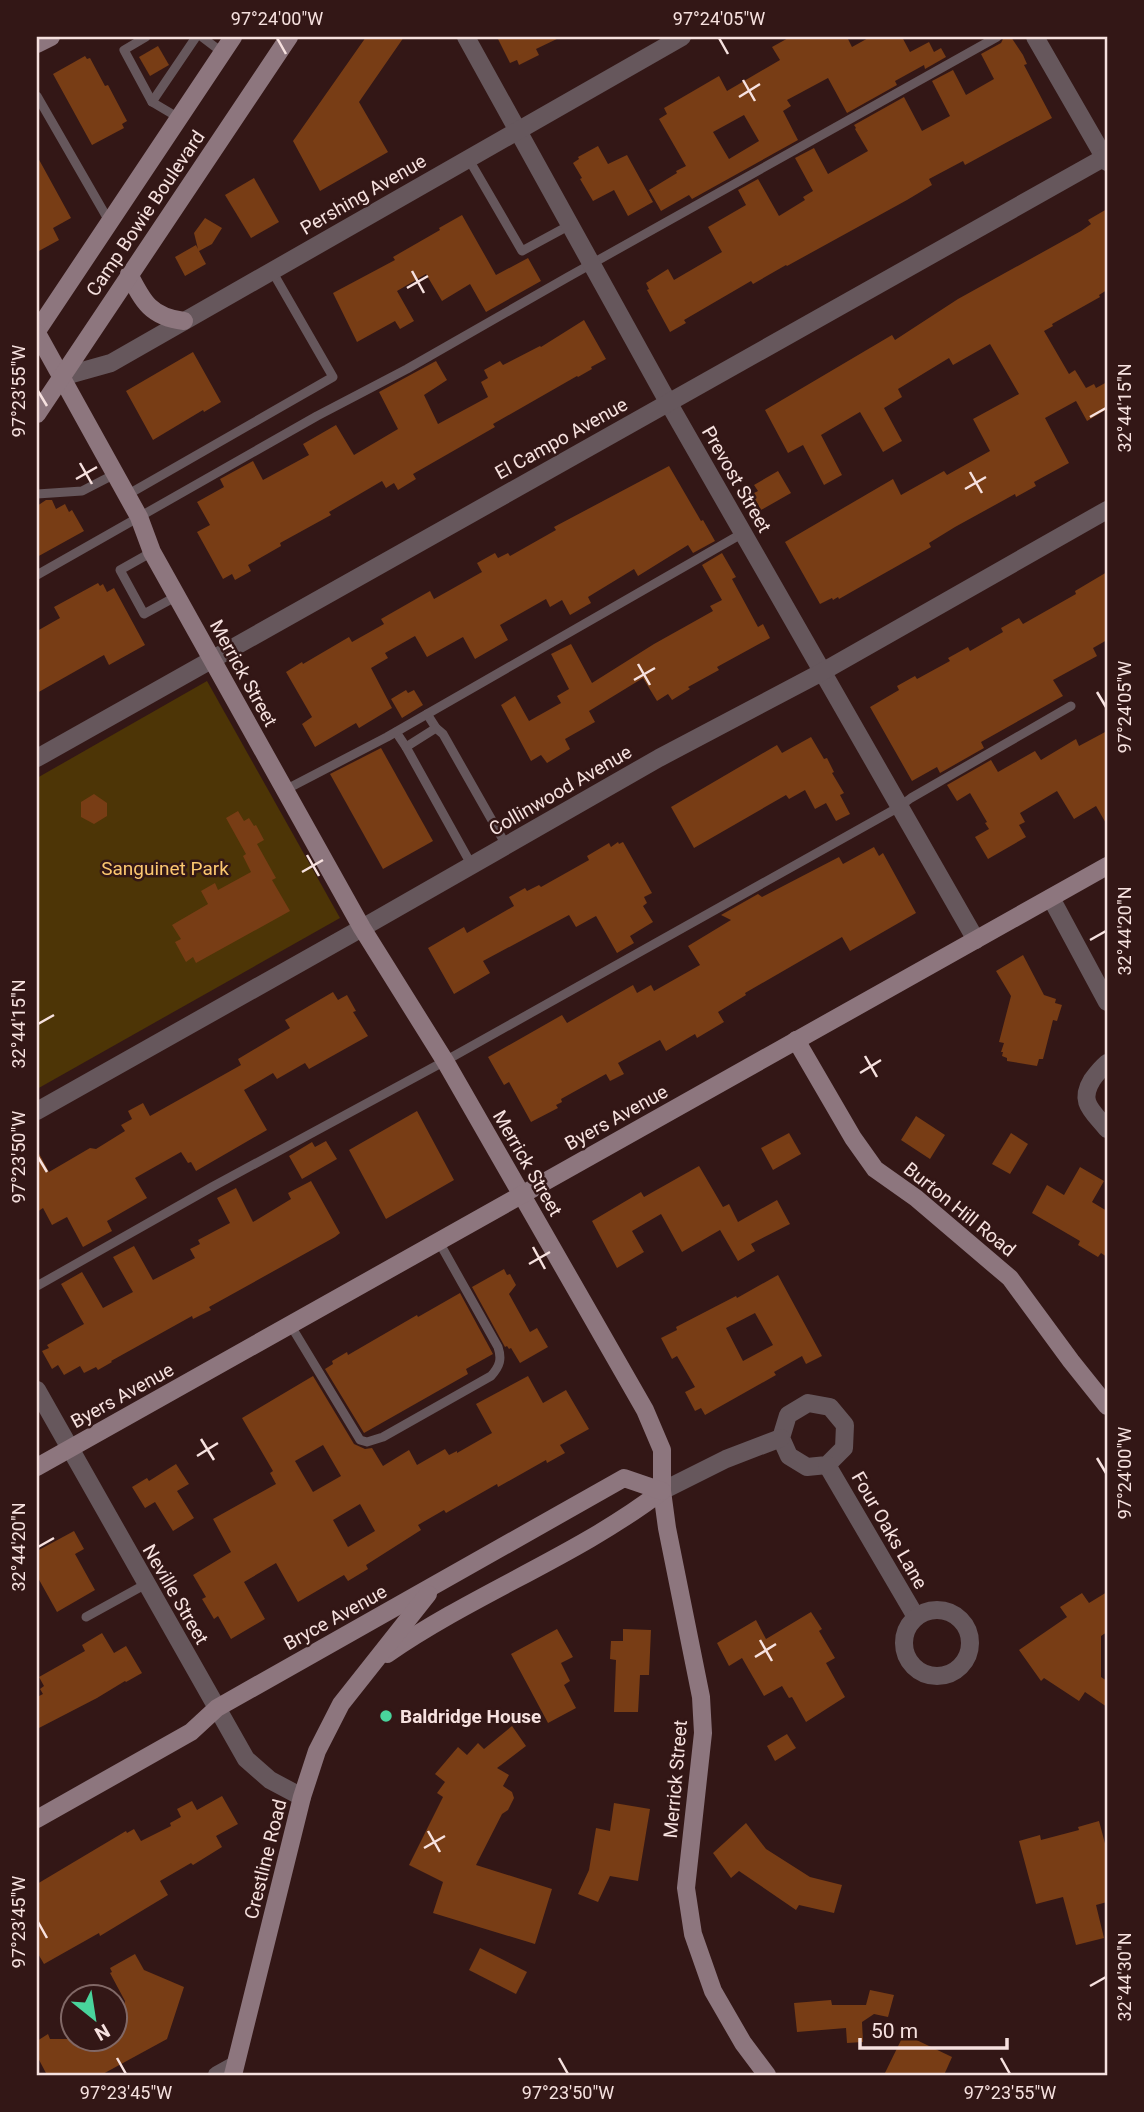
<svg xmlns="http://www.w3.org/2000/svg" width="1144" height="2112" viewBox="0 0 1144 2112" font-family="Roboto,sans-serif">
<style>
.green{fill:#4d3506}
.building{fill:#783d15;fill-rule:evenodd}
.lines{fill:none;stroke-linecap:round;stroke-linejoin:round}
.lane{stroke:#66575c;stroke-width:9}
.street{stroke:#66575c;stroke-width:18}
.secondary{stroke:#8d767e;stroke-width:18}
.ticks{fill:none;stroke:#f6e1df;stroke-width:2.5}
.poi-dot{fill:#49d49c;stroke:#331716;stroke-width:2.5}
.labels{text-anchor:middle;stroke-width:5;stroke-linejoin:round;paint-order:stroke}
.street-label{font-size:19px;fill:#f6e1df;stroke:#331716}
.park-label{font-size:19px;fill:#fbc770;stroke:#331716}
.poi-label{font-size:19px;font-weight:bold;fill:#f6e1df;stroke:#331716;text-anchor:start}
.neatline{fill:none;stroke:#f6e1df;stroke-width:2.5}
.ticks-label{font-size:18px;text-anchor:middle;fill:#f6e1df}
</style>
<rect width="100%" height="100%" fill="#331716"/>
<path class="green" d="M207,681L340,918L37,1089V778Z"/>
<g class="building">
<path d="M366,37H404L359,102L388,152L320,191L293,141Z"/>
<path d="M497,37H561L536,49L539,55L519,65L517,60L510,63Z"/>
<path d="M790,37H847L852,47L870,37H902L910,52L929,42L934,52L941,48L946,57L925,69L924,65L895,81L897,85L847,113L828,78L787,100L791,106L783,111L798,140L692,199L689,195L661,211L649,190L677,173L676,171L686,166L659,119L667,114L664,108L719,76L727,91L780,60L772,47ZM744,115L759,141L729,159L713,132Z"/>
<path d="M1004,37H1011L1023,55L1027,64L1024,65L1052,118L965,165L963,161L929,179L932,185L907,200L787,266L786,265L753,284L751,281L684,320L686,323L670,332L647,290L649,289L646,283L668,269L674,280L722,252L708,227L746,205L738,190L758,179L779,216L805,200L803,197L813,191L795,158L814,148L828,174L868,151L855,129L856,128L854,125L904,97L922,131L950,116L932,81L953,70L966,95L994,79L981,54L1001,43Z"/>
<path d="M158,46L169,65L150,76L139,57Z"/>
<path d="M85,56L87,59L90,58L105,86L108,85L127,121L122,124L124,128L92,145L53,74Z"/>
<path d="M598,146L608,164L627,155L653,202L628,216L614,190L593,201L580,179L582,178L573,163L579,159L578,157Z"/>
<path d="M37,156L71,218L53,228L59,240L37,252Z"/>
<path d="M254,178L279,222L251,238L225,195Z"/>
<path d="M1107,209V290L1099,295L1100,297L1052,324L1053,326L1044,331L1069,374L1075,370L1086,388L1094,384L1096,388L1107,382V409L1087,421L1076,401L1045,418L1069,463L1034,482L1036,486L1016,497L1015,494L955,527L929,543L931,547L853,591L839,599L838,597L833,600L832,598L820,604L785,542L893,479L901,495L944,471L947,475L990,451L973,419L1019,394L990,344L953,365L949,358L898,389L902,397L884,408L902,441L883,452L860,412L821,435L842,475L824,485L803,445L788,453L765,410L892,335L895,340L958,299L1081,231L1091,224L1088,220Z"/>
<path d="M462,215L496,275L528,258L541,281L486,312L470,284L442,301L426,274L397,291L414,321L400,329L395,321L357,342L333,293L395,260L393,257L440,230L439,228Z"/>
<path d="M205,218L222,228L212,244L199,251L206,264L185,276L175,257L196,245L198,249L194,233Z"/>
<path d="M584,320L606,359L591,367L592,369L578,377L577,376L493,424L495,427L413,474L416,479L398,490L394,483L386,488L382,481L329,512L331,515L280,543L281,546L248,565L251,571L235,580L232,574L223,579L197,532L210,525L197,502L224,487L220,479L253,461L263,480L309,455L303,444L336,425L354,455L398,429L379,392L436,361L447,380L424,395L438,424L488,397L481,382L488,378L484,370L500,361L503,365L540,346L541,347Z"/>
<path d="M193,352L221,402L204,412L203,410L153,440L126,391Z"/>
<path d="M669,466L701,521L703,520L715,541L693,553L688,545L638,576L634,569L588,597L591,603L570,615L562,600L550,607L546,599L500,625L508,640L475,659L463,637L427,657L415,636L385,653L388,658L371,668L392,708L359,728L356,723L315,747L302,724L312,717L286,672L302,662L303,664L349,637L352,642L384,624L381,619L430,591L434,599L482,572L477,563L495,553L498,558L508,553L510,556L556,530L554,527Z"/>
<path d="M778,471L791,493L761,510L752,494L758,491L754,485Z"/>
<path d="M46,500H52L56,509L65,504L69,512L72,510L84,531L37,557V506Z"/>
<path d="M722,553L736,577L732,579L758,627L763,624L770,638L717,667L719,670L688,687L690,689L672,700L668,694L657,701L643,678L589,711L595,722L565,739L570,749L547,763L541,755L531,761L501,705L515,696L529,721L561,703L557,696L569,689L551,654L571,644L592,683L654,644L713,611L710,606L722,600L702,565Z"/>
<path d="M1107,572V640L1093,648L1097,656L1053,680L1063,696L981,742L984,748L940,773L937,767L912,781L870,707L899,690L897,686L915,676L917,679L950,661L948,658L968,647L970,651L1003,632L1001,628L1019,618L1023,624L1076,594L1075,591Z"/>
<path d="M98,583L100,586L103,584L107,592L114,588L145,645L109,665L104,655L37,693V631L60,618L54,607Z"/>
<path d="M406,690L408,693L414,690L423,705L402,718L391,699Z"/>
<path d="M1107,731V825L1096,806L1074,819L1057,791L1020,813L1025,822L1019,825L1026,837L988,859L975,837L989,829L985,823L987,822L970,793L957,801L947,785L991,760L998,772L1035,751L1041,760L1076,739L1079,746Z"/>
<path d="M811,737L824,759L827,758L834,772L832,773L844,793L840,795L850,814L836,821L826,803L815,809L805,790L789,799L786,795L694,848L671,807L777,745L782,753Z"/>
<path d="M381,748L433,841L383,869L330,774Z"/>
<path d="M94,794L107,803V816L94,824L81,817V802Z"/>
<path d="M238,811L244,821L249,818L254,826L256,825L264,840L257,844L276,878L272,880L290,911L196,963L193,957L186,962L175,942L181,939L172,925L208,904L201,891L215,883L218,890L251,872L243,856L246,854L226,818Z"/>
<path d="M618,842L619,844L623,842L652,893L644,897L647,903L643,906L653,922L630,936L634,943L617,953L596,916L576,927L569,915L483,961L490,973L454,994L428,948L464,927L467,933L514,906L509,897L525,888L527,891L539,885L541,887L589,860L587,856L609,843L611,847Z"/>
<path d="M874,847L879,856L883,853L916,913L850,951L842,937L745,993L746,995L718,1012L724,1022L697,1038L695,1034L666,1051L660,1040L618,1063L624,1074L610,1081L606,1074L561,1099L562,1102L556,1105L558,1108L531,1122L509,1082L504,1085L488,1057L562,1015L567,1023L633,985L637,993L651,985L654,991L700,965L688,946L731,920L721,915L758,894L762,897L839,857L843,864Z"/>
<path d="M1023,955L1044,995L1056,999L1055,1003L1062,1005L1057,1021L1053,1020L1043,1059H1039L1037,1066L1007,1061V1058L1002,1056L1003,1052H1001L1004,1043L999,1042L1011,996L996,971Z"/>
<path d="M333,992L338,1000L347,995L356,1011L353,1012L368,1036L309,1069L305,1063L277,1079L273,1073L244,1090L267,1130L196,1171L191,1162L188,1163L181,1152L135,1178L147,1198L107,1221L112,1231L83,1247L67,1217L52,1225L43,1208L37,1212V1150L49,1172L90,1148L96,1149L125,1131L121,1125L132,1119L128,1111L143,1103L150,1116L241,1065L238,1059L290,1028L285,1020Z"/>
<path d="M417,1111L454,1180L386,1219L349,1150Z"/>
<path d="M916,1116L945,1135L930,1159L901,1140Z"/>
<path d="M789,1133L801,1154L773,1170L761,1148Z"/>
<path d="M1011,1133L1028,1144L1010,1174L992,1164Z"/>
<path d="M326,1141L337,1159L302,1179L289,1156L312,1142L315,1147Z"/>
<path d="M699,1166L723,1207L729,1204L738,1222L777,1200L790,1224L751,1244L755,1251L738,1261L720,1230L682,1252L661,1214L632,1231L644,1252L617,1268L592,1221L641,1192L644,1197Z"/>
<path d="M1080,1167L1104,1181L1092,1202L1107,1211V1257L1101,1253L1098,1257L1078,1245L1080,1241L1032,1213L1047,1185L1064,1195Z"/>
<path d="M311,1181L340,1233L335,1237L209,1307L211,1310L193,1319L192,1316L111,1361L112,1362L98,1370L96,1367L84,1373L80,1366L64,1375L58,1365L52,1369L42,1351L49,1348L47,1345L84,1324L61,1284L82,1272L103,1308L133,1292L113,1257L134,1246L153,1280L195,1258L190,1249L200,1244L198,1240L230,1223L217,1198L236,1188L253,1222L291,1199L288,1193Z"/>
<path d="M504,1269L507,1275L510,1274L516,1285L509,1294L530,1332L537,1328L548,1347L520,1363L511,1348L509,1349L507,1346L505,1347L472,1287Z"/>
<path d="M778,1275L822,1356L806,1364L802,1356L774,1372L776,1375L705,1415L701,1408L695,1411L685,1392L695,1387L677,1356L672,1359L661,1338L677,1330L676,1327L736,1296L737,1298ZM755,1313L773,1345L743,1361L726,1328Z"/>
<path d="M460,1293L493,1354L466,1369L468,1374L364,1433L325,1369L333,1364L332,1361L347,1352L348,1355L417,1315L418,1317Z"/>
<path d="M313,1376L354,1444L365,1449L372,1448L383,1466L409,1450L417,1465L445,1449L449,1455L457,1451V1453L492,1433L476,1404L528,1376L543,1403L566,1390L589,1429L560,1445L565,1453L547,1463L546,1460L498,1487L497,1484L446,1513L444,1510L418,1525L421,1530L366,1565L368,1569L348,1581L344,1575L298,1602L276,1563L244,1582L265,1619L231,1639L218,1616L214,1619L202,1599L206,1597L193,1575L231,1552L213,1519L276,1484L270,1473L273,1471L242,1418ZM323,1445L341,1476L313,1492L295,1461ZM360,1504L375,1531L348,1547L333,1520Z"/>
<path d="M176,1464L189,1484L177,1491L194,1518L173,1531L155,1502L145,1508L132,1487L147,1478L149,1481Z"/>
<path d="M74,1531L84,1549L75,1554L95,1590L57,1612L37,1576V1551Z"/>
<path d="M1107,1592V1632L1101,1636V1677L1107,1681V1707L1085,1692L1079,1701L1044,1678L1041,1681L1019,1650L1067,1617L1060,1607L1082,1593L1089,1603Z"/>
<path d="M811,1612L822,1629L819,1631L835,1658L826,1663L845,1697L806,1722L792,1697L789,1698L782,1686L764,1696L742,1658L729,1666L717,1643L756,1620L766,1639Z"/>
<path d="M557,1629L573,1657L561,1663L570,1681L564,1685L576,1708L548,1723L511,1654Z"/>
<path d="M623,1629L651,1630L649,1675H640L638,1712H614L616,1660L610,1659L611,1641H623Z"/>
<path d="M102,1633L114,1653L126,1646L142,1673L126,1682L125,1681L97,1698L37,1729V1697L43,1694L40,1689L44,1686L39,1677L85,1651L82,1645Z"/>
<path d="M512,1726L526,1746L497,1768L509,1775L503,1786L512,1792L514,1798L508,1810L502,1814L476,1865L552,1889L535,1944L433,1913L443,1882L409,1865L443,1797L437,1793L445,1782L435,1774L458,1747L467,1755L478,1743L484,1749Z"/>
<path d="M787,1734L796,1748L775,1761L767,1746Z"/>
<path d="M222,1796L238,1824L216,1836L222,1847L193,1865L191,1863L160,1881L168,1895L100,1936L99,1933L44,1964L37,1952V1884L126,1831L127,1833L134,1829L141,1841L171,1826L170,1823L181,1817L177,1809L192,1801L197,1810Z"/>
<path d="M614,1803L650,1809L638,1881L610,1876L598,1902L578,1894L589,1870L596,1828L610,1831Z"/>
<path d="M1099,1821L1107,1851V1902L1096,1905L1104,1938L1076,1945L1063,1897L1036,1904L1019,1841L1040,1835L1041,1840L1079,1830L1078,1827Z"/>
<path d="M746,1823L766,1849L810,1877L842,1885L834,1913L799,1905L796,1910L739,1871L731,1878L713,1853Z"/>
<path d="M480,1948L527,1972L516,1994L469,1970Z"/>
<path d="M135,1954L144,1970L184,1987L167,2039L101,2075H47L37,2056V2041L48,2034L50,2039H116V2025L120,2023L125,2001L110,1973L112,1972L110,1968Z"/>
<path d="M870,1990L894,1995L888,2017L874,2014L862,2022L863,2042L847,2043L846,2028L797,2032L794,2003L831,2000L832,2005H866Z"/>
<path d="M904,2034L952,2057L944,2075H884Z"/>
</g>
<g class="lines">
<g class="lane">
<path d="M146,37L124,50L152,102L179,118"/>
<path d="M202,37L223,53"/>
<path d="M37,96L109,221"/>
<path d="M152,102L196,37"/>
<path d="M468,158L522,251L570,225"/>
<path d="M37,494L82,491L115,474"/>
<path d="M127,495L333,377L272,271"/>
<path d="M152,552L120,570L144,614L177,596"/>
<path d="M37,575L317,416L407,369L568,277L997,37"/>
<path d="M427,714L436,728L443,734L506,845"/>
<path d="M396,732L406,747L471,864"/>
<path d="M406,747L436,728"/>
<path d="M285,790L387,737L743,533"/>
<path d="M37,1286L212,1187L445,1061L899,807L911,798L1071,706"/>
<path d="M291,1326L360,1440L367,1442L383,1437L491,1376C500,1366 502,1359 498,1347L439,1242"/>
<path d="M86,1617L146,1584"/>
</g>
<g class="street">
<path d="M466,37L668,402L976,940"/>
<path d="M1035,37L1107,162"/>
<path d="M61,377L111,363L682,37"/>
<path d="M37,758L1107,156"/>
<path d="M1051,898L1107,1002"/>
<path d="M1107,1063C1100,1069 1097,1073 1092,1080C1078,1103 1093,1111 1107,1129"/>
<path d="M37,1111L362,928L659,758L822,672L1107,510"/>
<path d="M37,1390L246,1759L270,1780L302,1797"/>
<path d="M808,1403L830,1407L845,1425L844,1448L827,1465L807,1467L789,1456L781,1438L788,1415Z"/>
<path d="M827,1465L916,1617"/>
<path d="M662,1491L726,1459L781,1438"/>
<circle cx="937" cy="1643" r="33"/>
<path d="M217,2075L235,2065"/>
</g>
<g class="secondary">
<path d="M37,44L51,37"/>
<path d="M129,274C143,302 151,317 184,321"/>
<path d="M37,331L233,37"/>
<path d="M37,333L139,517L152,552L362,928L445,1061L645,1410L662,1450V1491L667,1528L701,1697L703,1733L686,1888L693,1934L713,1991L743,2043L767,2075"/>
<path d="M37,414L289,37"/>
<path d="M796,1040L853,1138L875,1169L916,1198L1010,1278L1071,1361L1107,1406"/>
<path d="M37,1467L1107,866"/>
<path d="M387,1654C475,1593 577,1556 662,1491"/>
<path d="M37,1819L191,1732L217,1708L624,1478L662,1491"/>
<path d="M233,2075L302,1797L317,1751L341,1704L428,1594"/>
</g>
</g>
<path class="ticks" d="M277,38L286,54M719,38L728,54M743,80L755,101M739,97L760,84M412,271L424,293M407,288L428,276M38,391L47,406M1090,417L1106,408M80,463L92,484M970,472L982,493M76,479L97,467M965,489L986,477M638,664L650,685M634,680L655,668M1097,692L1106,707M307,855L319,876M302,872L323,860M1090,940L1106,931M38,1024L54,1015M865,1056L877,1077M860,1073L881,1060M38,1157L47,1172M533,1247L545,1269M529,1264L550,1252M201,1439L214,1460M197,1456L218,1443M1097,1458L1106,1473M38,1547L54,1538M760,1640L772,1661M755,1657L776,1644M428,1831L440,1852M424,1848L445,1836M38,1922L47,1938M1090,1986L1106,1977M117,2058L126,2074M559,2058L568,2074M1001,2058L1010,2074"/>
<circle class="poi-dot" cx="386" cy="1716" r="7"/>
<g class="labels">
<g class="street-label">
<text transform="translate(363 194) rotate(-30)" y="7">Pershing Avenue</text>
<text transform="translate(145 213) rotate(-56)" y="7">Camp Bowie Boulevard</text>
<text transform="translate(561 438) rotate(-29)" y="7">El Campo Avenue</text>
<text transform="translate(737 479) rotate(60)" y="7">Prevost Street</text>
<text transform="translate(244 673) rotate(61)" y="7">Merrick Street</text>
<text transform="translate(560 790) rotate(-30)" y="7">Collinwood Avenue</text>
<text transform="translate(616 1117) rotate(-29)" y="7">Byers Avenue</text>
<text transform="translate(528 1163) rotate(60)" y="7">Merrick Street</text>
<text transform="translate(960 1209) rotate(39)" y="7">Burton Hill Road</text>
<text transform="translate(122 1395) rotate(-29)" y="7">Byers Avenue</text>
<text transform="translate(890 1530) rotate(60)" y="7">Four Oaks Lane</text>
<text transform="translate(176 1594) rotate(60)" y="7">Neville Street</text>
<text transform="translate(335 1617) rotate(-29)" y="7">Bryce Avenue</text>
<text transform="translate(675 1779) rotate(-85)" y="7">Merrick Street</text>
<text transform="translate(265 1859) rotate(-76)" y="7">Crestline Road</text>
</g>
<g class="park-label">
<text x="165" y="875">Sanguinet Park</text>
</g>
<g class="poi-label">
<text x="400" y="1723">Baldridge House</text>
</g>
</g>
<rect width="1144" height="2112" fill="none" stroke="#331716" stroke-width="77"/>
<g transform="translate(94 2018) rotate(150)"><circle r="33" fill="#331716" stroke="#816866" stroke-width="2"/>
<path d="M0-5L12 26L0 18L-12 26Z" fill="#49d49c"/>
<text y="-10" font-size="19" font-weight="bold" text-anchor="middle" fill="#f6e1df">N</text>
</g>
<path d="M860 2038v10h147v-10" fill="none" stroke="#f6e1df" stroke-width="3.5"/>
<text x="871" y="2038" font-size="21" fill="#f6e1df" stroke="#331716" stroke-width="5" paint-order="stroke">50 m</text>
<rect x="38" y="38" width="1068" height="2036" class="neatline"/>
<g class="ticks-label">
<text x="277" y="25">97°24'00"W</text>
<text x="719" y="25">97°24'05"W</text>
<text transform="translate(19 391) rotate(-90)" y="6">97°23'55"W</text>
<text transform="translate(1125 408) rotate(-90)" y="6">32°44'15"N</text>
<text transform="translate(1125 707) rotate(-90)" y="6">97°24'05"W</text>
<text transform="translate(1125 931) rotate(-90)" y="6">32°44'20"N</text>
<text transform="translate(19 1024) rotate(-90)" y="6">32°44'15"N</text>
<text transform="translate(19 1157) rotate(-90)" y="6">97°23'50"W</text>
<text transform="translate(1125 1473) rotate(-90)" y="6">97°24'00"W</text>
<text transform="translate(19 1547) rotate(-90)" y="6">32°44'20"N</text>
<text transform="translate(19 1922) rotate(-90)" y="6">97°23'45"W</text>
<text transform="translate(1125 1977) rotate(-90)" y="6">32°44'30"N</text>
<text x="126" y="2099">97°23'45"W</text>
<text x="568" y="2099">97°23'50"W</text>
<text x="1010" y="2099">97°23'55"W</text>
</g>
</svg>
